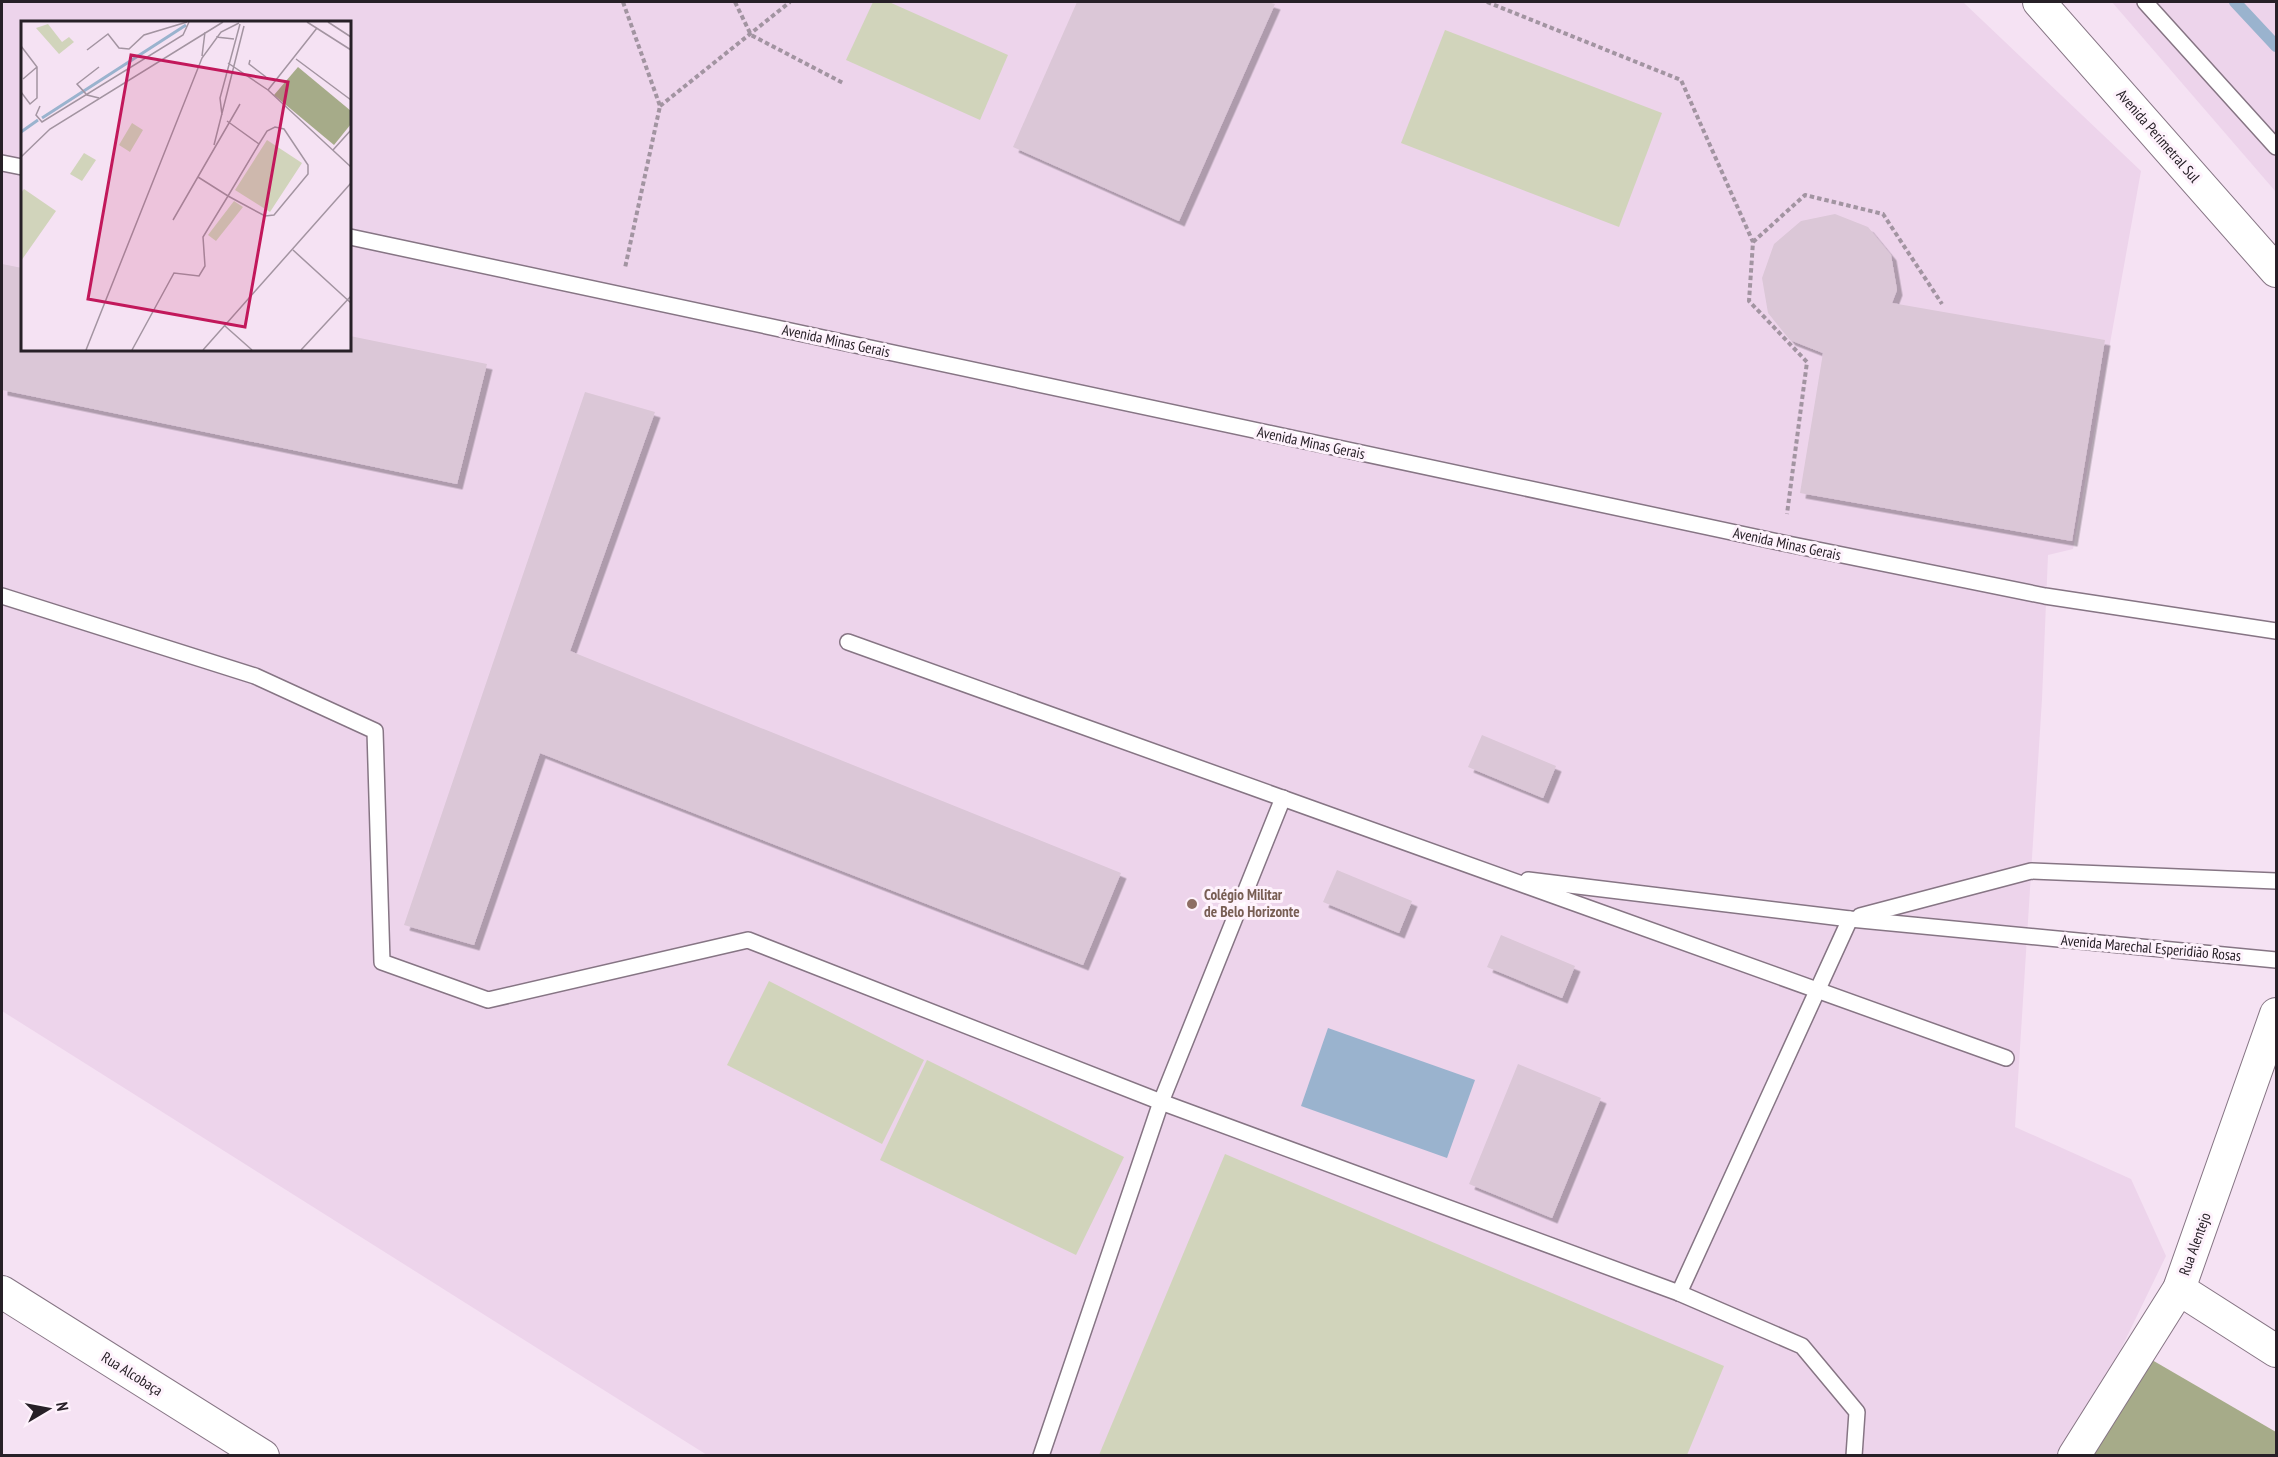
<svg xmlns="http://www.w3.org/2000/svg" width="2278" height="1457" viewBox="0 0 2278 1457" font-family="'PT Sans Narrow',sans-serif">
<style>
.built{fill:#edd4eb;fill-rule:evenodd}
.green{fill:#d1d4bb}
.forest{fill:#a6ab89}
.water{fill:#9ab3ce}
.lines{fill:none;stroke-linecap:round;stroke-linejoin:round}
.stream{stroke:#9ab3ce;stroke-width:12}
.building{fill:#dbc7d7;filter:url(#shadow)}
.lane-casing{stroke:#867584;stroke-width:18}
.street-casing{stroke:#867584;stroke-width:34}
.path{stroke:#a294a1;stroke-width:4;stroke-dasharray:4.5 3;stroke-linecap:butt}
.lane{stroke:#fff;stroke-width:15}
.street{stroke:#fff;stroke-width:32}
.education-dot{fill:#8d6e63;stroke:#fef2fc;stroke-width:2}
.labels{text-anchor:middle;stroke-width:6;stroke-linejoin:round;paint-order:stroke}
.street-label{font-size:15px;fill:#272027;stroke:#fef2fc}
.education-label{font-size:15px;font-weight:bold;fill:#785e54;stroke:#fef2fc;text-anchor:start}
.inset-river{fill:none;stroke:#9ab3ce;stroke-width:3}
.inset-road{fill:none;stroke:#a394a1;stroke-width:1.5}
.view{fill:#c2185b;fill-opacity:0.15;stroke:#c2185b;stroke-width:3}
.inset-edge{fill:none;stroke:#272027;stroke-width:3}
</style>
<defs>
<filter id="shadow"><feDropShadow dx="5.5" dy="5.5" stdDeviation="0" flood-color="#0004"/></filter>
</defs>
<rect width="100%" height="100%" fill="#f5e2f3"/>
<g class="built">
<path d="M2,2H1963L2141,171L2073,549L2048,555L2042,699L2015,1127L2131,1179L2166,1256L2102,1388L2058,1455H707L2,1011ZM22,22H350V350H22Z"/>
<path d="M2112,2H2276V192Z"/>
</g>
<g class="green">
<path d="M873,2H889L1008,55L980,120L846,60Z"/>
<path d="M1445,30L1662,113L1619,227L1401,143Z"/>
<path d="M769,981L924,1060L882,1144L727,1065Z"/>
<path d="M927,1060L1124,1157L1076,1255L880,1160Z"/>
<path d="M1225,1154L1724,1366L1687,1455H1099Z"/>
</g>
<path class="forest" d="M2140,1353L2276,1432V1455L2082,1456Z"/>
<path class="water" d="M1328,1028L1475,1080L1447,1158L1301,1106Z"/>
<g class="lines">
<path class="stream" d="M2235,2L2276,46"/>
</g>
<g class="building">
<path d="M1077,2H1268L1275,4L1179,221L1013,147Z"/>
<path d="M1835,214L1868,227L1891,255L1897,290L1892,303L2105,340L2072,541L1800,493L1823,353L1790,340L1768,313L1762,278L1774,244L1801,221Z"/>
<path d="M2,264L22,268V350H350V336L487,364L457,484L2,390Z"/>
<path d="M585,392L655,412L570,651L1121,873L1083,965L540,753L474,945L404,925Z"/>
<path d="M1482,735L1556,766L1543,798L1468,767Z"/>
<path d="M1337,870L1412,901L1399,933L1323,902Z"/>
<path d="M1501,935L1575,966L1562,998L1487,967Z"/>
<path d="M1518,1064L1601,1098L1552,1218L1469,1184Z"/>
</g>
<g class="lines">
<g class="lane-casing">
<g id="lane">
<path d="M2145,2L2276,147"/>
<path d="M2,163L22,167"/>
<path d="M350,237L1783,543L2045,596L2276,631"/>
<path d="M2,596L255,676L375,731L382,962L488,1000L748,940L1161,1102L1679,1293L1802,1346L1857,1412L1854,1456"/>
<path d="M848,642L2006,1058"/>
<path d="M1528,880L1850,919L2276,960"/>
<path d="M1860,916L2031,871L2276,881"/>
<path d="M1679,1293L1850,919"/>
<path d="M1041,1456L1161,1102L1283,798"/>
</g>
</g>
<g class="street-casing">
<g id="street">
<path d="M2039,2L2276,271"/>
<path d="M2179,1289L2276,1351"/>
<path d="M2,1292L263,1456"/>
<path d="M2074,1456L2179,1289L2276,1014"/>
</g>
</g>
<g class="path">
<path d="M623,2L660,106L625,268"/>
<path d="M735,2L751,35L843,83"/>
<path d="M1487,2L1681,80L1753,242L1749,301L1807,362L1787,514"/>
<path d="M660,106L790,2"/>
<path d="M1753,242L1805,195L1883,214L1942,304"/>
</g>
<use href="#lane" class="lane"/>
<use href="#street" class="street"/>
</g>
<circle class="education-dot" cx="1192" cy="904" r="6"/>
<g class="labels">
<g class="street-label">
<text transform="translate(2158 136) rotate(49)" y="5">Avenida Perimetral Sul</text>
<text transform="translate(836 341) rotate(12)" y="5">Avenida Minas Gerais</text>
<text transform="translate(1311 443) rotate(12)" y="5">Avenida Minas Gerais</text>
<text transform="translate(1787 544) rotate(12)" y="5">Avenida Minas Gerais</text>
<text transform="translate(2151 948) rotate(5)" y="5">Avenida Marechal Esperidião Rosas</text>
<text transform="translate(2195 1244) rotate(-70)" y="5">Rua Alentejo</text>
<text transform="translate(132 1374) rotate(32)" y="5">Rua Alcobaça</text>
</g>
<g class="education-label">
<text x="1204" y="900">Colégio Militar<tspan x="1204" dy="17">de Belo Horizonte</tspan></text>
</g>
</g>
<g transform="translate(21 21)">
<rect width="330" height="330" fill="#f5e2f3"/>
<path d="M27,3L41,21L48,16L53,21L38,33L15,7ZM111,102L122,109L109,131L98,124ZM246,119L281,142L249,191L214,169ZM63,132L75,139L61,160L49,153ZM3,168L35,190L0,240V172ZM213,180L222,186L195,220L187,214Z" fill="#d1d4bb"/>
<path d="M277,46L330,90V103L313,124L253,74Z" fill="#a6ab89"/>
<path class="inset-river" d="M21,97L165,4M0,111L17,99"/>
<path class="inset-road" d="M286,1L330,29M307,1L330,16M195,16L213,18M0,25L16,46V77L9,83L0,71M66,29L87,13L98,27L108,28L123,14L166,1M181,35L184,11M275,38L330,79M229,39L228,43L245,56M207,42L247,69L330,146M2,58L16,46M247,69L296,7M78,77L66,74L56,63L78,46M19,85L15,94L21,101L162,14L168,1M201,94L199,77L219,3M206,100L238,123M193,124L223,5M312,129L330,109M0,136L29,108L202,1M152,199L219,83M272,229L330,282M204,305L231,329M65,329L181,37L200,11L218,2M111,329L153,252L178,255L184,245L182,216L207,175L238,123L246,110L254,106L263,108L287,144V153L253,194L244,195L207,175L177,156M182,329L330,162M280,329L330,275"/>
<path class="view" d="M110,34L267,61L224,306L67,278Z"/>
<rect width="330" height="330" class="inset-edge"/>
</g>
<rect width="2278" height="1457" fill="none" stroke="#272027" stroke-width="6"/>
<g transform="translate(48 1409) rotate(80)" stroke="#fef2fc" stroke-width="4.5" paint-order="stroke">
<path d="M0-4.5L10 22L0 15L-10 22Z" fill="#272027"/>
<text y="-9" font-size="16" font-weight="bold" text-anchor="middle" fill="#272027">N</text>
</g>
</svg>
